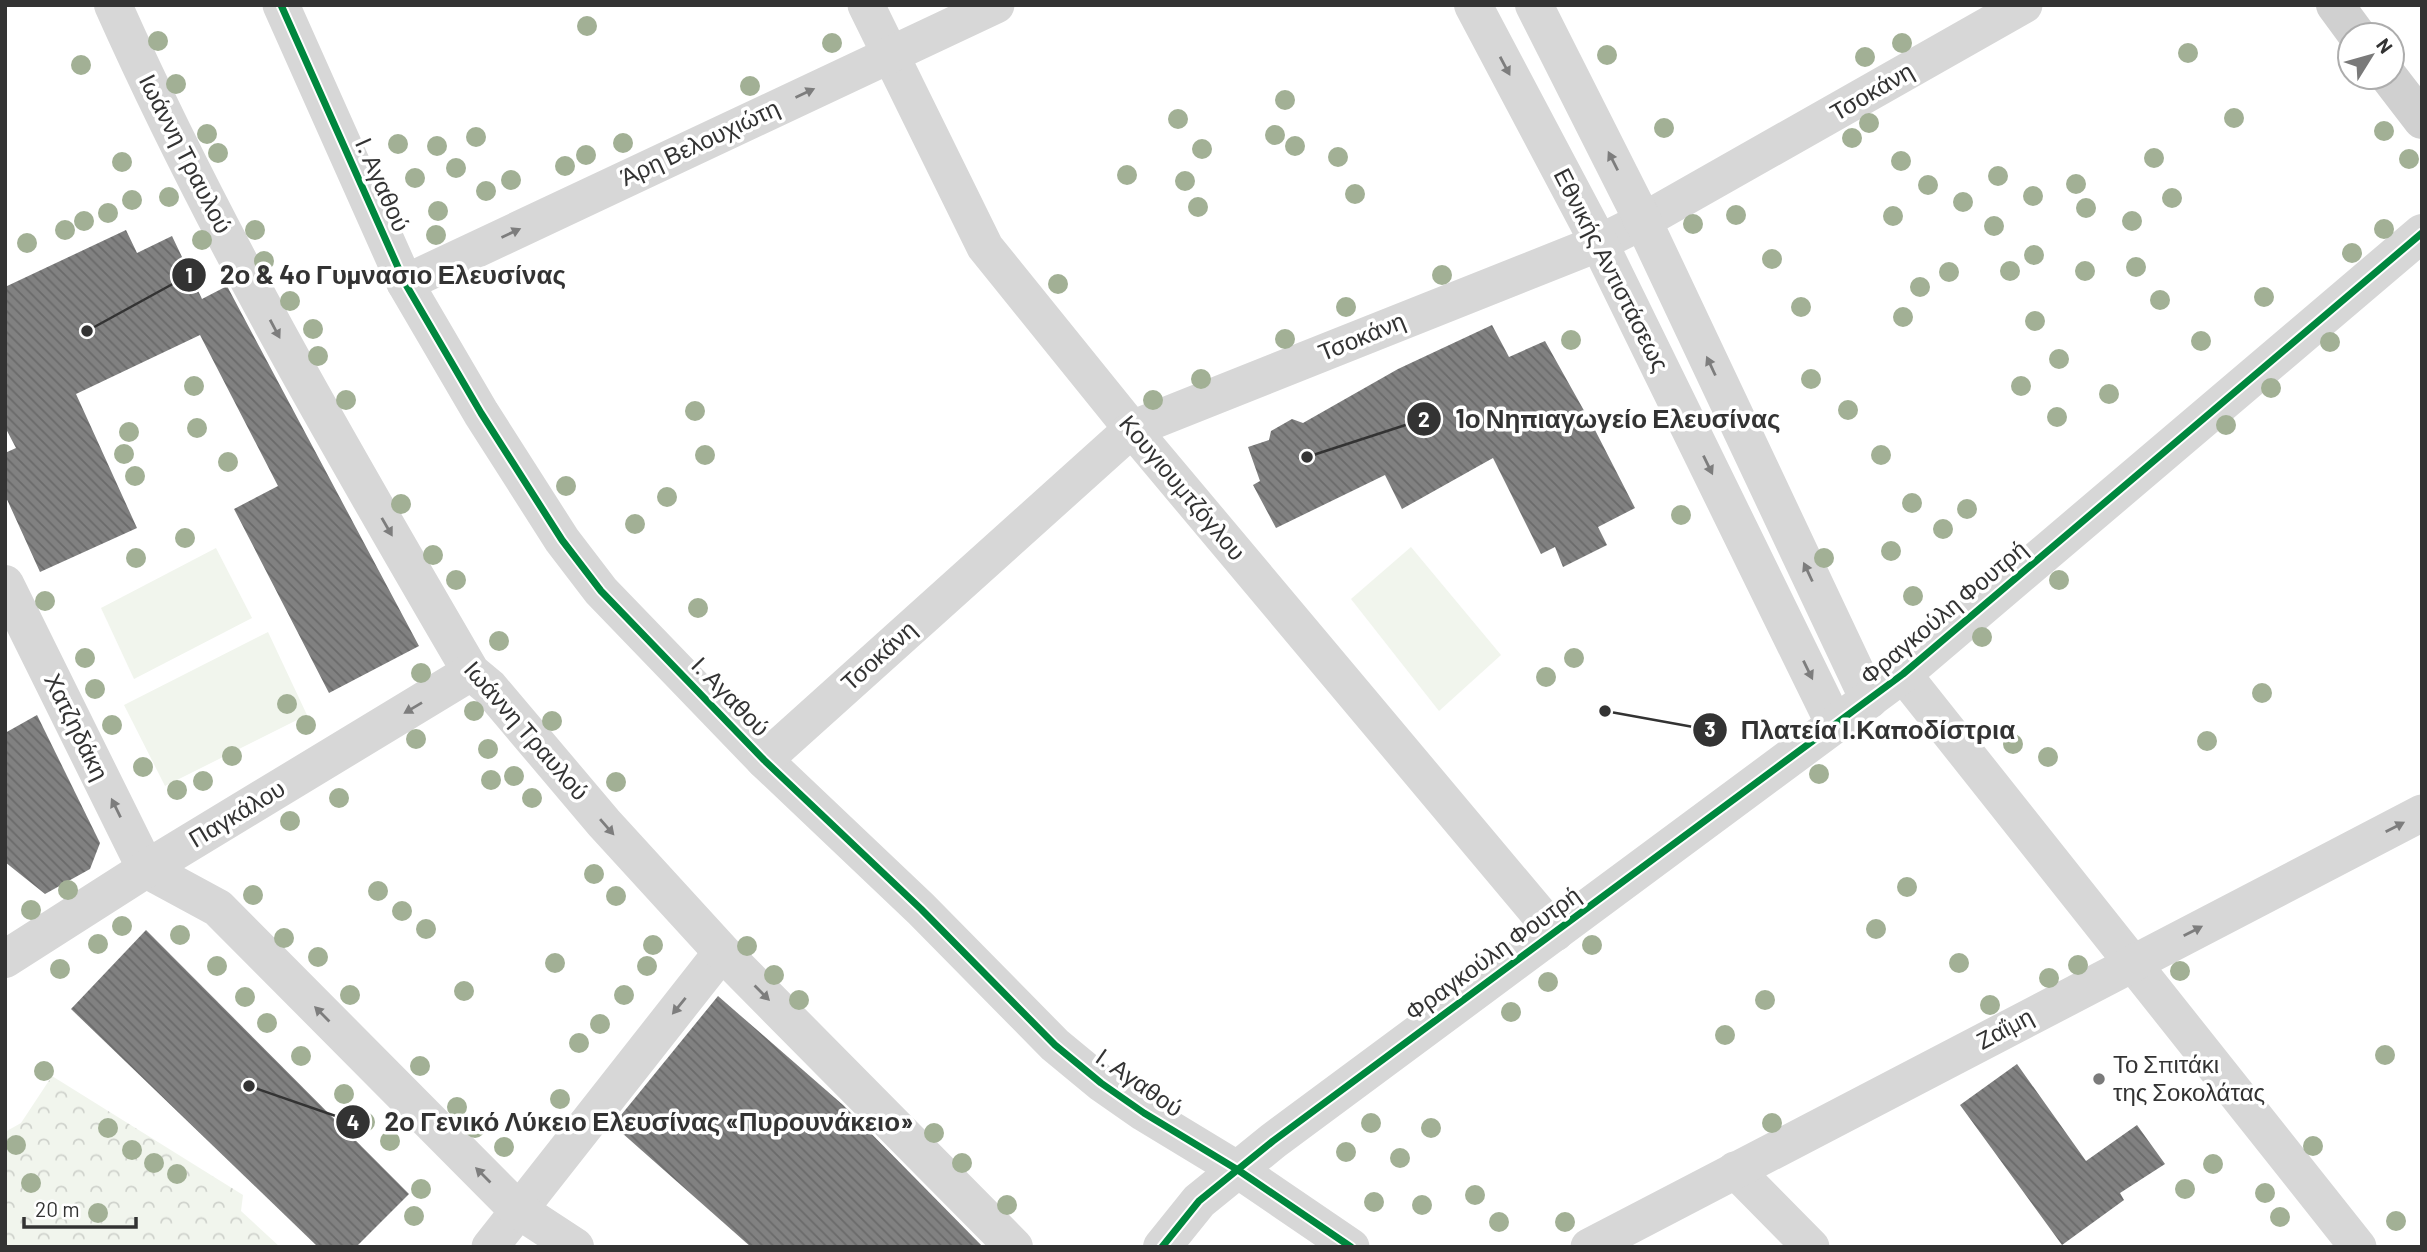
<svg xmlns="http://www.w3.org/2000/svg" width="2427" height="1252" viewBox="0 0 2427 1252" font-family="Barlow,sans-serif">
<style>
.grass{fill:#f1f5ed}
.park{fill:url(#park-crowns)}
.building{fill:url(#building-back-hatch)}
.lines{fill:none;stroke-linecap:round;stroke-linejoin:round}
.minor{stroke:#d7d7d7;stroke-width:37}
.tertiary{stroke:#d7d7d7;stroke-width:38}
.secondary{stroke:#d0d0d0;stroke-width:38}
.cycleway-casing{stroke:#fff;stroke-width:11}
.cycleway{stroke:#00873e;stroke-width:7}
.tree{fill:#a2b095}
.oneway{fill:#7d7d7d}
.poi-dot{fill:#7a7a7a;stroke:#fff;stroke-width:2.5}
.labels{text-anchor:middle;stroke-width:7;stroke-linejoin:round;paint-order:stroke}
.street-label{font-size:24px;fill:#333;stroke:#fff}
.poi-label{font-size:24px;fill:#333;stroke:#fff;text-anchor:start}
.leader{fill:none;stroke:#333;stroke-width:2.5}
.callout-dot{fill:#333;stroke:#fff;stroke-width:2.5}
.mark-label{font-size:21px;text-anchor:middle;font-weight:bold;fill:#fff}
.callout-label{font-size:26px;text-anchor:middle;font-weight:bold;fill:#333;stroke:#fff;stroke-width:7;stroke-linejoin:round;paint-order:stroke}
</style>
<defs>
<pattern id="park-crowns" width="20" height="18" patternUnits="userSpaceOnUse" patternTransform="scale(1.75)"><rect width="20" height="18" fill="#f1f5ed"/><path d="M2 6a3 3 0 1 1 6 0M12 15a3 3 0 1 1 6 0" fill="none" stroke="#cfd2cc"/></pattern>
<pattern id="building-back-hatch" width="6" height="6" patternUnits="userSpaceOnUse" patternTransform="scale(1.75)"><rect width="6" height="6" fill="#818181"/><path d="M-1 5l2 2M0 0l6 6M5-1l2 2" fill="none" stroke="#6a6a6a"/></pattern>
</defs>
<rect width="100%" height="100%" fill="#fff"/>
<g class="grass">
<path d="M1411,547L1501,655L1439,711L1351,599Z"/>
<path d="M216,548L252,618L134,679L101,608Z"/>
<path d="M268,632L307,715L165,786L124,705Z"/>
</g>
<path class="park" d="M52,1076L243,1195L241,1211L280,1247H5V1132L21,1123Z"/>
<g class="building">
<path d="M126,230L137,253L172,236L202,299L227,286L419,646L329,693L234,509L278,486L200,335L76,394L137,528L40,572L5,495V453L16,448L5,427V287Z"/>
<path d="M1492,325L1509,357L1545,341L1596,432L1635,508L1598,527L1607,545L1563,567L1555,547L1541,554L1493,458L1402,509L1385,475L1276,528L1253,485L1260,481L1248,447L1269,440L1271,431L1292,419L1303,423L1398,369Z"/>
<path d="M37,715L100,843L90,869L45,894L5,862V733Z"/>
<path d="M146,930L409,1194L356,1247H318L71,1009Z"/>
<path d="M718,996L843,1105L983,1247H751L613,1125Z"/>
<path d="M2017,1064L2086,1161L2137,1125L2165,1164L2120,1193L2124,1200L2062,1245L1960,1105Z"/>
</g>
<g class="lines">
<g class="minor">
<path d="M281,5L405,283L481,413L562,540L601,591L764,760L921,909L1055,1045L1101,1083L1144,1113L1238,1170L1351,1247"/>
<path d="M866,5L985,247L1132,429L1555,933"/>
<path d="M405,283L996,5"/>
<path d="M1903,674L2358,1247"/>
<path d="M764,760L1132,429L1599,243L1643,221L2024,5"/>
<path d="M1735,1170L1811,1247"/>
<path d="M490,1247L722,952"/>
<path d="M1589,1247L2422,813"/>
</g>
<g class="tertiary">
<path d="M113,5C216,236 344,454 471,672L489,687L604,823L722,952L1014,1247"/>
<path d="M1473,5L1599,243L1835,725"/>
<path d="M1534,5L1643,221L1869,700"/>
<path d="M5,584L146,869"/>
<path d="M146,869L218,908L517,1209L575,1247"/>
<path d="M5,959L146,869L471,672"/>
<path d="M1162,1247L1199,1201L1273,1141L1903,674L2422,233"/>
</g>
<g class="secondary">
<path d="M2335,5L2357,35"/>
<path d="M2389,77L2422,120"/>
</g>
<g class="cycleway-casing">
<g id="cycleway">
<path d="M281,5L405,283L481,413L562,540L601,591L764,760L921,909L1055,1045L1101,1083L1144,1113L1238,1170L1351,1247"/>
<path d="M1162,1247L1199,1201L1273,1141L1903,674L2422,233"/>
</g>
</g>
<use href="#cycleway" class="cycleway"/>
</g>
<g class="tree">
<circle cx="587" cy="26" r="10"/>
<circle cx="158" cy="41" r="10"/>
<circle cx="832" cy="43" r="10"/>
<circle cx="1902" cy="43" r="10"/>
<circle cx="2188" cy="53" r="10"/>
<circle cx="1607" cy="55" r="10"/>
<circle cx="1865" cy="57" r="10"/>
<circle cx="81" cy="65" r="10"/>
<circle cx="176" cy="84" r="10"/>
<circle cx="750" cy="86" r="10"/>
<circle cx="1285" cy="100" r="10"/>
<circle cx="2234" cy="118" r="10"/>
<circle cx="1178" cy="119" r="10"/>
<circle cx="1869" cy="123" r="10"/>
<circle cx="1664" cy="128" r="10"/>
<circle cx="2384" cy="131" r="10"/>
<circle cx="207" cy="134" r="10"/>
<circle cx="1275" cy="135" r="10"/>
<circle cx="476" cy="137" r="10"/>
<circle cx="1852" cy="138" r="10"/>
<circle cx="623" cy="143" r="10"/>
<circle cx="398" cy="144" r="10"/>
<circle cx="437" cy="146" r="10"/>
<circle cx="1295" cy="146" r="10"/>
<circle cx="1202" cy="149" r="10"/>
<circle cx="218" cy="153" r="10"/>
<circle cx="586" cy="155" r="10"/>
<circle cx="1338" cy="157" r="10"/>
<circle cx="2154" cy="158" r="10"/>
<circle cx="2409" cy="159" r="10"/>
<circle cx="1901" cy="161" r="10"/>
<circle cx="122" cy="162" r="10"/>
<circle cx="565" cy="166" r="10"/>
<circle cx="456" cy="168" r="10"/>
<circle cx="1127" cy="175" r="10"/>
<circle cx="1998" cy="176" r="10"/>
<circle cx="415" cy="178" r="10"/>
<circle cx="511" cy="180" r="10"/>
<circle cx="1185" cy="181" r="10"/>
<circle cx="2076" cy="184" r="10"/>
<circle cx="1928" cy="185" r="10"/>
<circle cx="486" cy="191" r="10"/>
<circle cx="1355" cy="194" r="10"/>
<circle cx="2033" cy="196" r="10"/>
<circle cx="169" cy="197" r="10"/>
<circle cx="2172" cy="198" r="10"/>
<circle cx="132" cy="200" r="10"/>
<circle cx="1963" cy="202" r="10"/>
<circle cx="1198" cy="207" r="10"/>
<circle cx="2086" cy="208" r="10"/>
<circle cx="438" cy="211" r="10"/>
<circle cx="108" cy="213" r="10"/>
<circle cx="1736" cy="215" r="10"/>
<circle cx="1893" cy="216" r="10"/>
<circle cx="84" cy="221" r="10"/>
<circle cx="2132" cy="221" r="10"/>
<circle cx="1693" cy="224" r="10"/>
<circle cx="1994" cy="226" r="10"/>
<circle cx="2384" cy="229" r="10"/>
<circle cx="65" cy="230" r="10"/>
<circle cx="255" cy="230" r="10"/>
<circle cx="436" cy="235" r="10"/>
<circle cx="202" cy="240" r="10"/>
<circle cx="27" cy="243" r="10"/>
<circle cx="2352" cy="253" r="10"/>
<circle cx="2034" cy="255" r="10"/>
<circle cx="1772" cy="259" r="10"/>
<circle cx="264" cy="261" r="10"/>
<circle cx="2136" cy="267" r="10"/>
<circle cx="2010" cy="271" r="10"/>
<circle cx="2085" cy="271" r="10"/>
<circle cx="1949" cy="272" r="10"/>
<circle cx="1442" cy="275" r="10"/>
<circle cx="1058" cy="284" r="10"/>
<circle cx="1920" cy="287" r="10"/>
<circle cx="2264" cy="297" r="10"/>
<circle cx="2160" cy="300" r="10"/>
<circle cx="290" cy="301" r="10"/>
<circle cx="1346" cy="307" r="10"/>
<circle cx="1801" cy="307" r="10"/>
<circle cx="1903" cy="317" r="10"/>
<circle cx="2035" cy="321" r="10"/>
<circle cx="313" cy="329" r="10"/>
<circle cx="1285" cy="339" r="10"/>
<circle cx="1571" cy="340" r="10"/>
<circle cx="2201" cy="341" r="10"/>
<circle cx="2330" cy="342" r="10"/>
<circle cx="318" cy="356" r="10"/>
<circle cx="2059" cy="359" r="10"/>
<circle cx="1201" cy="379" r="10"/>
<circle cx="1811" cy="379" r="10"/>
<circle cx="194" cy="386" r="10"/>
<circle cx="2021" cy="386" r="10"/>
<circle cx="2271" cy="388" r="10"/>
<circle cx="2109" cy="394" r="10"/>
<circle cx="346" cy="400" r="10"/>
<circle cx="1153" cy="400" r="10"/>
<circle cx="1848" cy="410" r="10"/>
<circle cx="695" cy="411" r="10"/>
<circle cx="2057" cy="417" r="10"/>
<circle cx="2226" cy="425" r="10"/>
<circle cx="197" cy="428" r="10"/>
<circle cx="129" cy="432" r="10"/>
<circle cx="124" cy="454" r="10"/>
<circle cx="705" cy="455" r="10"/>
<circle cx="1881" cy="455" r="10"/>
<circle cx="228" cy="462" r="10"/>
<circle cx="135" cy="476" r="10"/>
<circle cx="566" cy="486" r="10"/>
<circle cx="667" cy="497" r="10"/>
<circle cx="1912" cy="503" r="10"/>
<circle cx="401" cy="504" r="10"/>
<circle cx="1967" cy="509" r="10"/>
<circle cx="1681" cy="515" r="10"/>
<circle cx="635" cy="524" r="10"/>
<circle cx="1943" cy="529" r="10"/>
<circle cx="185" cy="538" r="10"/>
<circle cx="1891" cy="551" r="10"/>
<circle cx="433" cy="555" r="10"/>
<circle cx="136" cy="558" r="10"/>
<circle cx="1824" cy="558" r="10"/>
<circle cx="456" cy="580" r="10"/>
<circle cx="2059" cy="580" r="10"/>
<circle cx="1913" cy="596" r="10"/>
<circle cx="45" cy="601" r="10"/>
<circle cx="698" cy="608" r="10"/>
<circle cx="1982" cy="637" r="10"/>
<circle cx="499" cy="641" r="10"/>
<circle cx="85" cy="658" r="10"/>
<circle cx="1574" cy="658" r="10"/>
<circle cx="421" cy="673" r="10"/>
<circle cx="1546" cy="677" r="10"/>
<circle cx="95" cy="689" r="10"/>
<circle cx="2262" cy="693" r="10"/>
<circle cx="287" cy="704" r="10"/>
<circle cx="474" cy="711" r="10"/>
<circle cx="552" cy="721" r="10"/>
<circle cx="112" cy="725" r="10"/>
<circle cx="306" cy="725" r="10"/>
<circle cx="416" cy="739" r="10"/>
<circle cx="2207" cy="741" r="10"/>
<circle cx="2013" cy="744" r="10"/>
<circle cx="488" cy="749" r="10"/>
<circle cx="232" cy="756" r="10"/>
<circle cx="2048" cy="757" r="10"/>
<circle cx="143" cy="767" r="10"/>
<circle cx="1819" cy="774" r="10"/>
<circle cx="514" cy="776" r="10"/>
<circle cx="491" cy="780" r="10"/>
<circle cx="203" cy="781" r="10"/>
<circle cx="616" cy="782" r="10"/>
<circle cx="177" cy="790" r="10"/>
<circle cx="339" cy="798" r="10"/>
<circle cx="532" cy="798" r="10"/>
<circle cx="290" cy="821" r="10"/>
<circle cx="594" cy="874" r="10"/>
<circle cx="1907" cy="887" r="10"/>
<circle cx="68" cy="890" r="10"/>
<circle cx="378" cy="891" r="10"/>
<circle cx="253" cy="895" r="10"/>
<circle cx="616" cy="896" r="10"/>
<circle cx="31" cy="910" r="10"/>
<circle cx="402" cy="911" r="10"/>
<circle cx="122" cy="926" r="10"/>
<circle cx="426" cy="929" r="10"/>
<circle cx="1876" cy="929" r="10"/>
<circle cx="180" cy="935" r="10"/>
<circle cx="284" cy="938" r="10"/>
<circle cx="98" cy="944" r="10"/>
<circle cx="653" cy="945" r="10"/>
<circle cx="1592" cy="945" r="10"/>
<circle cx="747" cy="946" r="10"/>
<circle cx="318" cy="957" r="10"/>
<circle cx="555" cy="963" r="10"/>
<circle cx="1959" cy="963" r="10"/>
<circle cx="2078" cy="965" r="10"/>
<circle cx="217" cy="966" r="10"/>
<circle cx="647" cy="966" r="10"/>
<circle cx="60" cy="969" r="10"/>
<circle cx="2180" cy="971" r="10"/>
<circle cx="774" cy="975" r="10"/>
<circle cx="2049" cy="978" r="10"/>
<circle cx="1548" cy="982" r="10"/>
<circle cx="464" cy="991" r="10"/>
<circle cx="350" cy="995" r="10"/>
<circle cx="624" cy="995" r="10"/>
<circle cx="245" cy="997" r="10"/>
<circle cx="799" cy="1000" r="10"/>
<circle cx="1765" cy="1000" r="10"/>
<circle cx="1990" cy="1005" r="10"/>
<circle cx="1511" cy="1012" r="10"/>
<circle cx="267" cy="1023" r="10"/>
<circle cx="600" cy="1024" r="10"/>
<circle cx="1725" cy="1035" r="10"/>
<circle cx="579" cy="1043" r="10"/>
<circle cx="2385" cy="1055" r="10"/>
<circle cx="301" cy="1056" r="10"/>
<circle cx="420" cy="1066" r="10"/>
<circle cx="44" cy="1071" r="10"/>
<circle cx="344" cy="1094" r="10"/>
<circle cx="560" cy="1099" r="10"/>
<circle cx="457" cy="1107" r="10"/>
<circle cx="365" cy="1122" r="10"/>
<circle cx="1371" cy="1123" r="10"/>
<circle cx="1772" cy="1123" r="10"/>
<circle cx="108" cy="1128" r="10"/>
<circle cx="475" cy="1128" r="10"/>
<circle cx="1431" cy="1128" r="10"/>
<circle cx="934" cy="1133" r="10"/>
<circle cx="390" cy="1141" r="10"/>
<circle cx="16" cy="1145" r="10"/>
<circle cx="2313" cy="1146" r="10"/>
<circle cx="504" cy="1147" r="10"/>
<circle cx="132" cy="1150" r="10"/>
<circle cx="1346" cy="1152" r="10"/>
<circle cx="1400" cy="1158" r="10"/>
<circle cx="154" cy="1163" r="10"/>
<circle cx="962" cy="1163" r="10"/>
<circle cx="2213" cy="1164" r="10"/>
<circle cx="177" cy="1174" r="10"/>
<circle cx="31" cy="1183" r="10"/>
<circle cx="421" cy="1189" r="10"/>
<circle cx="2185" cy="1189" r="10"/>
<circle cx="2265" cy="1193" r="10"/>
<circle cx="1475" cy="1195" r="10"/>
<circle cx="1374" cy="1202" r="10"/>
<circle cx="1007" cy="1205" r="10"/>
<circle cx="1422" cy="1205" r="10"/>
<circle cx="98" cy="1213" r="10"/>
<circle cx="414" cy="1216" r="10"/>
<circle cx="2280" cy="1217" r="10"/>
<circle cx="2396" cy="1221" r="10"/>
<circle cx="1499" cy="1222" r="10"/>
<circle cx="1565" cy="1222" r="10"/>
</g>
<defs><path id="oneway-solid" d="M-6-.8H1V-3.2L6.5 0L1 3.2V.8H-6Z" transform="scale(1.75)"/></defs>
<g class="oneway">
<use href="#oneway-solid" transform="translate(1505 66) rotate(62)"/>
<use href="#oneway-solid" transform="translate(805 93) rotate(-25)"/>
<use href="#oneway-solid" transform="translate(1613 161) rotate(-117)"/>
<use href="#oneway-solid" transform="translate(511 233) rotate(-25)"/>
<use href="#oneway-solid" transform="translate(275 329) rotate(62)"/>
<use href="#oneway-solid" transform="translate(1711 366) rotate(-115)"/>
<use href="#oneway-solid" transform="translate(1708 465) rotate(64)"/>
<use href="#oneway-solid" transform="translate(387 527) rotate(60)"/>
<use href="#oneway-solid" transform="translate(1808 572) rotate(-115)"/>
<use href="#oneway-solid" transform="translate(1808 670) rotate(64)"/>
<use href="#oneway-solid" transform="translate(413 708) rotate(149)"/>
<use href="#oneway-solid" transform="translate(116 808) rotate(-116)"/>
<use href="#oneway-solid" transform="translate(607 827) rotate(49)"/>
<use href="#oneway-solid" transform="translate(2395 827) rotate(-27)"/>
<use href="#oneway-solid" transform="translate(2193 931) rotate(-27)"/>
<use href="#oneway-solid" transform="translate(762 993) rotate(45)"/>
<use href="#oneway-solid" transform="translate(679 1006) rotate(129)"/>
<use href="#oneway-solid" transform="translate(322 1014) rotate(-135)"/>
<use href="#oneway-solid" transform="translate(483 1175) rotate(-135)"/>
</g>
<circle class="poi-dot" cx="2099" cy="1079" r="7"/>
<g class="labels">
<g class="street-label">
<text transform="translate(1872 92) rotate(-30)" y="8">Τσοκάνη</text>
<text transform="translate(700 143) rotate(-25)" y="8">Άρη Βελουχιώτη</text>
<text transform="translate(185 154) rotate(63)" y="8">Ιωάννη Τραυλού</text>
<text transform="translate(382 185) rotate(66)" y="8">Ι. Αγαθού</text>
<text transform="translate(1611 270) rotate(63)" y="8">Εθνικής Αντιστάσεως</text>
<text transform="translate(1362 337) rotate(-22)" y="8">Τσοκάνη</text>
<text transform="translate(1182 488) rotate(50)" y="8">Κουγιουμτζόγλου</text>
<text transform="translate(1944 613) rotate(-40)" y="8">Φραγκούλη Φουτρή</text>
<text transform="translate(879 656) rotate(-42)" y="8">Τσοκάνη</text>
<text transform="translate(730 697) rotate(46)" y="8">Ι. Αγαθού</text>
<text transform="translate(76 727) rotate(64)" y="8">Χατζηδάκη</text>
<text transform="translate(526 731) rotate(49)" y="8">Ιωάννη Τραυλού</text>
<text transform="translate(237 814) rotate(-31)" y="8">Παγκάλου</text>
<text transform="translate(1493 954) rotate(-36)" y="8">Φραγκούλη Φουτρή</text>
<text transform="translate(2005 1029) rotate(-28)" y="8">Ζαΐμη</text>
<text transform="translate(1139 1083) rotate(35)" y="8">Ι. Αγαθού</text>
</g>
<g class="poi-label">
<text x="2113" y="1073">Το Σπιτάκι<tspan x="2113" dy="28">της Σοκολάτας</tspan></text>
</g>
</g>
<path class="leader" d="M87 331L189 275M1307 457L1424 419M1605 711L1710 730M249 1086L353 1122"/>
<g class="callout-dot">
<circle cx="87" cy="331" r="7"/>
<circle cx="1307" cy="457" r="7"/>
<circle cx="1605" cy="711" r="7"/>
<circle cx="249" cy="1086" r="7"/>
<circle cx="189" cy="275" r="18"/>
<circle cx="1424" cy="419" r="18"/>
<circle cx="1710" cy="730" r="18"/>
<circle cx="353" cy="1122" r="18"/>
</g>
<g class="mark-label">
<text x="189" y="283">1</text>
<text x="1424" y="427">2</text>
<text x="1710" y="737">3</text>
<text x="353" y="1130">4</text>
</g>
<g class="callout-label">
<text x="393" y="284">2ο &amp; 4ο Γυμνασιο Ελευσίνας</text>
<text x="1618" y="428">1ο Νηπιαγωγείο Ελευσίνας</text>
<text x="1878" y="739">Πλατεία Ι.Καποδίστρια</text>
<text x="649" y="1131">2ο Γενικό Λύκειο Ελευσίνας «Πυρουνάκειο»</text>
</g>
<rect width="2427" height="1252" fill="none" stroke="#333333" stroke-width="14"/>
<g transform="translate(2371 56) rotate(53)"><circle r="33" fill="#ffffff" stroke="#adadad" stroke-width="2"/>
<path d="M0-5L12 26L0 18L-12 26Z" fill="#7a7a7a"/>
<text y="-10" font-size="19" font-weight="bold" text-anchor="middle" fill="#333333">N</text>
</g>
<path d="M24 1217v10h112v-10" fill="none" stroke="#333333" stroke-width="3.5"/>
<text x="35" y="1217" font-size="21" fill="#333333" stroke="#ffffff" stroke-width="5" paint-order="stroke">20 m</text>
</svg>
